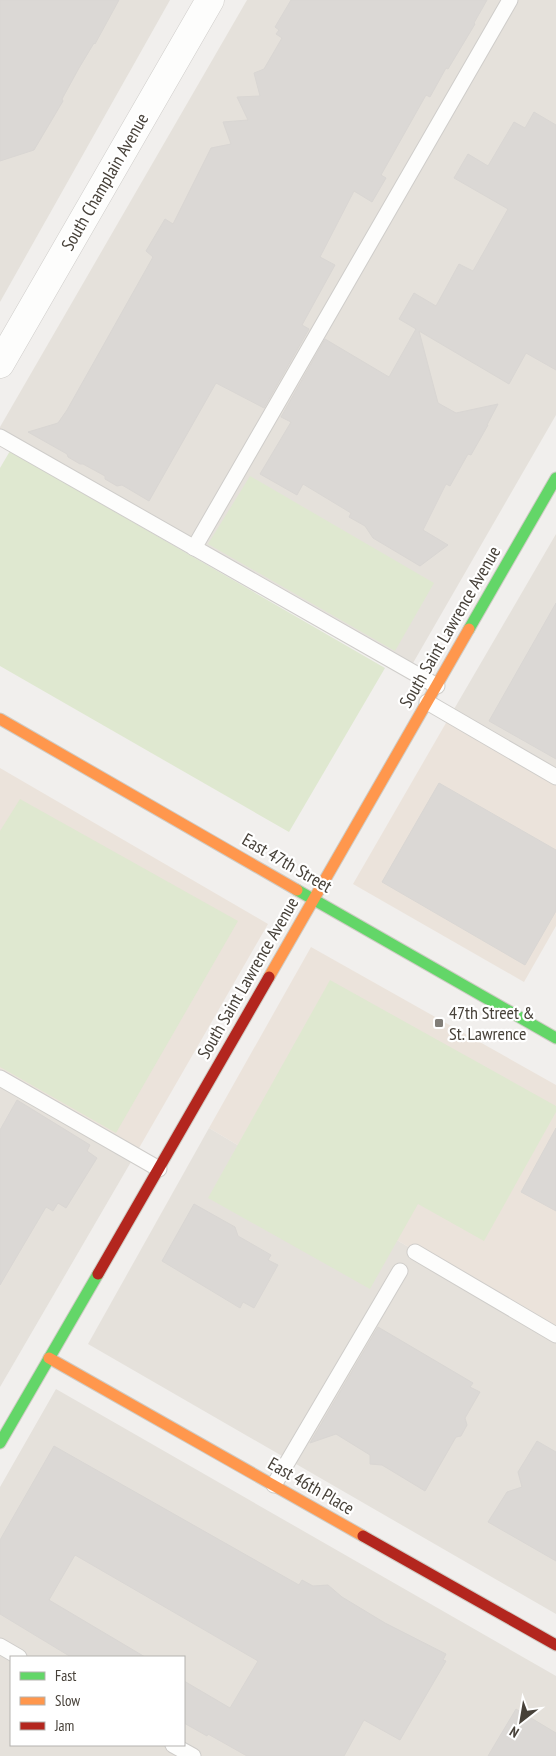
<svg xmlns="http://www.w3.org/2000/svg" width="556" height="1756" viewBox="0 0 556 1756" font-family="'PT Sans Narrow',sans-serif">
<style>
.residential{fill:#e5e1db;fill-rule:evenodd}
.commercial{fill:#ebe3db}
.green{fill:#dfe8d0}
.building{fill:#dbd8d5;stroke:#d9d6d3}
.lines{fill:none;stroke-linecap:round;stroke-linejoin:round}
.lane-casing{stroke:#cfcdca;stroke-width:17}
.street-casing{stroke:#cfcdca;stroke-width:29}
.fast-casing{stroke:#cfccc5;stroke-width:13}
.slow-casing{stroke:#cfccc5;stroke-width:13}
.jam-casing{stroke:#cfccc5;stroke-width:13}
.lane{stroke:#fdfdfc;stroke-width:15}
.street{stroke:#fdfdfc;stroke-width:28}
.fast{stroke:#63d668;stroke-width:11}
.slow{stroke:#ff974d;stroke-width:11}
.jam{stroke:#b3261e;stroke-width:11}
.poi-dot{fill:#827e78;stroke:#fff;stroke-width:2}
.labels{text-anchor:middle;stroke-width:4.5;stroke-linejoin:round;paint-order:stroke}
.street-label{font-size:18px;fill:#474139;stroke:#fff}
.poi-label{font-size:18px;fill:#474139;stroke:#fff;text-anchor:start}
</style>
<rect width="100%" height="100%" fill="#f1efed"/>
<g class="residential">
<path d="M0,0H170L0,302Z"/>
<path d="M247,0H556V415L409,670L0,437V427Z"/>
<path d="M556,534V778L450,716Z"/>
<path d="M0,1078L135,1155L0,1387Z"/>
<path d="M209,1128L556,1335V1614L88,1344Z"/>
<path d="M56,1389L556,1676V1756H0V1487ZM11,1657H184V1745H11Z"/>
</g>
<g class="commercial">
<path d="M450,716L556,778V926L524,982L353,884Z"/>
<path d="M0,768L268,924L135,1155L0,1078Z"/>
<path d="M311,947L556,1085V1335L209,1128Z"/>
</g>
<g class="green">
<path d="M10,451L385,668L289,832L0,666V468Z"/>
<path d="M250,476L434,583L395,651L208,544Z"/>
<path d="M20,799L238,921L116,1133L0,1067V831Z"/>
<path d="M330,980L556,1106V1112L484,1241L418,1204L370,1289L208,1198Z"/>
</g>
<g class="building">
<path d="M0,0H119L95,44L94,43L79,68L62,99L63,101L34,150L0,161Z"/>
<path d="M291,0H487L474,23L475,24L448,69L446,68L430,97L426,95L381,175L386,178L372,202L354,191L320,257L335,265L302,325L309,329L264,408L216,383L149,501L122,485L117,486L105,479V476L83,464H80L68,457L67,454L28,432L58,423L67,410L153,257L146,251L165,219L173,224L211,148L231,144L223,122L248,120L237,97L260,96L254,73L264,69L282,38L276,34L279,30L275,27Z"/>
<path d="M534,112L556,125V370L526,353L509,384L419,331L438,403L456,413L498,404L487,425H488L471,455L468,454L450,486L446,484L423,530L448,545L420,566L373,538L365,526L349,517L351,513L303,484L297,495L260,474L291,422L281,417L325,339L389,377L416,329L399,319L414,293L436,306L459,264L473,271L508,209L454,178L468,154L488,166L514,122L525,128Z"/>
<path d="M556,603V759L489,721Z"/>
<path d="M439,783L556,850V911L525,965L382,882Z"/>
<path d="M17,1100L90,1145L87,1151L97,1158L66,1208L58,1203L53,1211L46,1207L0,1285V1130Z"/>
<path d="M556,1128V1211L521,1192Z"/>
<path d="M194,1204L235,1227L238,1236L271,1255L268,1260L278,1265L254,1308L243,1302L240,1308L162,1261Z"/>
<path d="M378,1327L473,1383L470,1387L480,1392L465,1418L467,1425L461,1436L456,1437L425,1491L382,1465L370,1464V1455L336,1434L310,1443Z"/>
<path d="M537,1441L556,1452V1561L488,1522L507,1492L522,1487L518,1472Z"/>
<path d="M54,1446L299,1585L302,1580L313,1586L328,1585L342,1597L385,1623L446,1654L443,1660L446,1661L400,1740L364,1720L344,1756H247L208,1734L207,1736L184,1723V1681L230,1708L258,1661L75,1555L49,1600L145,1657H71L0,1614V1540Z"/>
<path d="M516,1709L556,1733V1756H488Z"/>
</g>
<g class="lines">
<g class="lane-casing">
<g id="lane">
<path d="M0,437L437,686"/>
<path d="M194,548L510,0"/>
<path d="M427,702L556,777"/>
<path d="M0,1078L159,1169"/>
<path d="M415,1252L556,1335"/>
<path d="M274,1485L400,1271"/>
<path d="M0,1646L19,1657"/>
<path d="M173,1745L193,1756"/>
</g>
</g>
<g class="street-casing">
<path id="street" d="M0,364L210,0"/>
</g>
<g class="fast-casing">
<g id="fast">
<path d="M469,629L556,478"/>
<path d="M297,890L556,1038"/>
<path d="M0,1443L98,1274"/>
</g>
</g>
<g class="slow-casing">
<g id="slow">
<path d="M0,719L297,890"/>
<path d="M269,977L469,629"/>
<path d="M49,1358L363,1536"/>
</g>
</g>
<g class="jam-casing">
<g id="jam">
<path d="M98,1274L269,977"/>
<path d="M363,1536L556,1645"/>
</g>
</g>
<use href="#lane" class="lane"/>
<use href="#street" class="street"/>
<use href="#fast" class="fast"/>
<use href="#slow" class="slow"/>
<use href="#jam" class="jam"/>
</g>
<rect class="poi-dot" x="434" y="1018" width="10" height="10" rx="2.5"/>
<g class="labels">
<g class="street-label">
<text transform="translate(105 182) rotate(-60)" y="6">South Champlain Avenue</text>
<text transform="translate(450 627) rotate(-60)" y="6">South Saint Lawrence Avenue</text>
<text transform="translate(287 863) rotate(30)" y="6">East 47th Street</text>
<text transform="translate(248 978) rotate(-60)" y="6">South Saint Lawrence Avenue</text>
<text transform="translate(311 1486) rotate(30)" y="6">East 46th Place</text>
</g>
<g class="poi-label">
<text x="449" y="1019">47th Street &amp;<tspan x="449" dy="21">St. Lawrence</tspan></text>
</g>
</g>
<rect x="10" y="1656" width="175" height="90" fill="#ffffff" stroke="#b5b3b0"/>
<rect x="20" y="1672" width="25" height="8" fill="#63d668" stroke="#b5b3b0"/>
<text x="55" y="1681" font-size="15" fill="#474139">Fast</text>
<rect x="20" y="1697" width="25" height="8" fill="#ff974d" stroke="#b5b3b0"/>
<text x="55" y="1706" font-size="15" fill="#474139">Slow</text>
<rect x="20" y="1722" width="25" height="8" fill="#b3261e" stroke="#b5b3b0"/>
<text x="55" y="1731" font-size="15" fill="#474139">Jam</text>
<g transform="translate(521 1721) rotate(211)" stroke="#ffffff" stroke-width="4" paint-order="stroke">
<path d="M0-4L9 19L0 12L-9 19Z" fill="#474139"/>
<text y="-8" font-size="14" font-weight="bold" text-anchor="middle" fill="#474139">N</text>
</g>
</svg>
